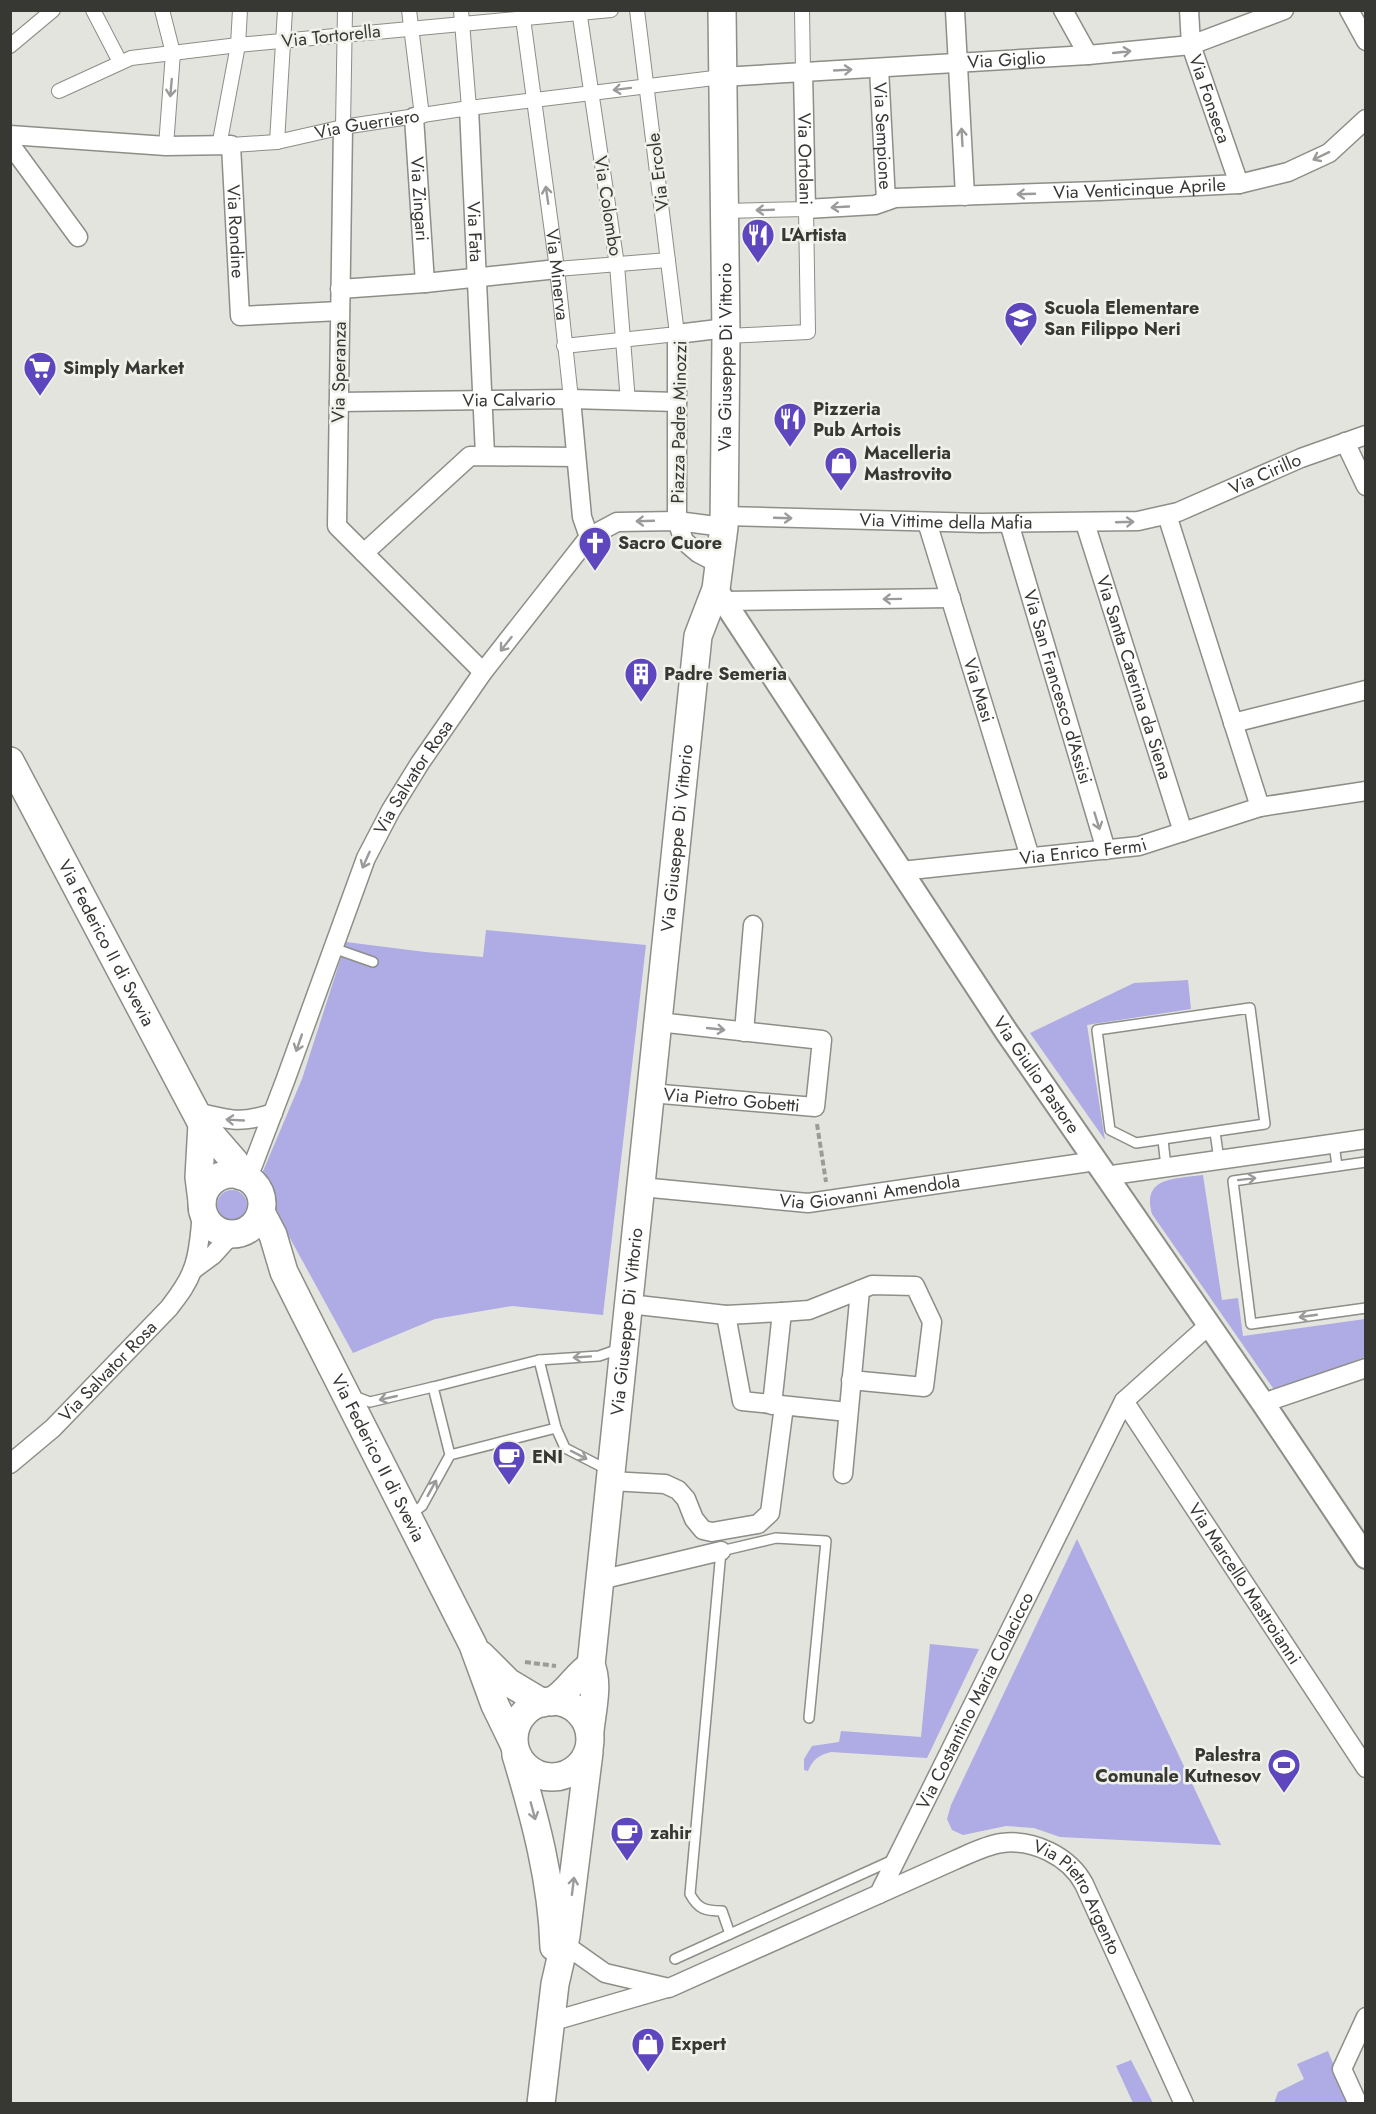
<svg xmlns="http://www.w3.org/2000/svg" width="1376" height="2114" viewBox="0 0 1376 2114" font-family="Jost,sans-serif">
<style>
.green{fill:#afabe4}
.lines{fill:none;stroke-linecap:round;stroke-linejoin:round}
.service-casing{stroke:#8c8e87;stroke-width:12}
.pedestrian-casing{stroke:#8c8e87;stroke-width:16}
.minor-casing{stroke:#8c8e87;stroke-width:21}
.tertiary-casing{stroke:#8c8e87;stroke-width:26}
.secondary-casing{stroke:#8c8e87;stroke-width:30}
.path{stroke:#9b9c96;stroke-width:4;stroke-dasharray:6 3;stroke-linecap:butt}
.service{stroke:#fff;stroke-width:9}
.pedestrian{stroke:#fff;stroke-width:14}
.minor{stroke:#fff;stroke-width:18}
.tertiary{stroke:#fff;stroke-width:22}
.secondary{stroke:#fff;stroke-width:27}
.oneway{stroke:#9b9b9a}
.labels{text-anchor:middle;stroke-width:5;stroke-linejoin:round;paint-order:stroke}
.street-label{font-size:18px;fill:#373734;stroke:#f0f2ea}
.poi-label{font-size:18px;font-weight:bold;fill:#373734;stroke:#f0f2ea;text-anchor:start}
</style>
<rect width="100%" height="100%" fill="#e3e4dd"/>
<g class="green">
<path d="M486,930L646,945L603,1315L512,1306L435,1319L353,1353L280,1220L271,1189L261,1176L302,1079L346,942L425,952L483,957Z"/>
<path d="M1188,980L1191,1009L1087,1025L1105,1140L1030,1033L1134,983Z"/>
<path d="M1203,1175L1222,1300L1238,1298L1243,1336L1365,1319V1357L1275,1391L1152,1214C1141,1176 1177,1179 1203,1175Z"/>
<circle cx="232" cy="1205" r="15"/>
<path d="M1077,1539L1221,1845L1060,1837L1034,1828L1006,1826L963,1835L952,1830L947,1819L951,1805Z"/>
<path d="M930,1644L979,1649L927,1758L831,1752C819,1755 813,1759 808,1771L804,1770V1759L812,1746L839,1742L841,1731L921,1737Z"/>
<path d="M1328,2051L1349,2103L1274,2104L1278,2092L1304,2079L1297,2064Z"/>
<path d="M1131,2060L1153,2103H1133L1116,2066Z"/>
</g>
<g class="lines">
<g class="service-casing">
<g id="service">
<path d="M333,948L373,962"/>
<path d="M1250,1008L1265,1124L1136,1143L1110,1130L1097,1030Z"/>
<path d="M1215,1132L1219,1160"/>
<path d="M1163,1140L1166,1167"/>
<path d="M1334,1144L1337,1166"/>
<path d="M1366,1162L1233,1181L1251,1324L1366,1308"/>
<path d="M539,1360L599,1356L622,1348"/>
<path d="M354,1396L370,1402L433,1387"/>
<path d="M556,1428L565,1448L608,1470"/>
<path d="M410,1515L422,1506L450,1455L433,1387L539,1360L556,1428L450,1455"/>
<path d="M730,1934L722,1911C705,1911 698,1909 690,1894L721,1551L776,1538L826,1541L809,1718"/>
<path d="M675,1959L895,1859"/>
</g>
</g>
<g class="pedestrian-casing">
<g id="pedestrian">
<path d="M93,10L120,62"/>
<path d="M162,10L173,53L166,146"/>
<path d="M409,10L422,116"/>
<path d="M461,10L469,108"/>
<path d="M579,10L617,265L628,402"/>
<path d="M802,10L803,72"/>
<path id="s1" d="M522,11L557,269L571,399"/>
<path d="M10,46L53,10"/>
<path d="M59,91L131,58L238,45L611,10"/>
<path d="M343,127L345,10"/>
<path d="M277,142L285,10"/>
<path id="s2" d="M231,145L277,142L343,127L469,108L722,77"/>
<path d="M219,146L238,45L240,10"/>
<path d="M724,211L806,209L808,332L726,336"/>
<path d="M557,269L668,260"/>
<path d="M564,346L677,334L637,10"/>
</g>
</g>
<g class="minor-casing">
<g id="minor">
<path d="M955,10L965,196"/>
<path d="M1063,10L1088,55"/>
<path id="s3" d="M1189,10L1191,45L1239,184"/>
<path d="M1349,10L1366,41"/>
<path id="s4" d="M879,68L886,201"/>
<path id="s5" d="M803,72L806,209L875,205L895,198L1099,191L1239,184L1288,172L1329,153L1366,119"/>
<path id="s6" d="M722,77L1088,55L1191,45L1284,10"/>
<path id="s7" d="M469,108L485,455"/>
<path id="s8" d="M414,117L425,283"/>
<path d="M343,127L337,526L483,672"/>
<path id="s9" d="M10,135L166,146L231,145L240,316L340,311"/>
<path d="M10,144L78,237"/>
<path d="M340,289L425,283L557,269"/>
<path d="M571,399L582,517L589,537"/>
<path id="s10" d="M339,402L571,399L677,402"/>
<path d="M1345,442L1366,486"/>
<path d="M1167,515L1260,807"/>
<path id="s11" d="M724,516L981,523L1138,521L1178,512L1301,458L1366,435"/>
<path id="s12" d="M927,522L1030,857"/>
<path id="s13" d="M1009,523L1106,850"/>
<path id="s14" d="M1085,523L1183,832"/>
<path d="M364,553L470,456L576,457"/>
<path d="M719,564L698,553L684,541L677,521V334L726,328"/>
<path d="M724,601L951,598"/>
<path d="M1233,723L1366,690"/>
<path id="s15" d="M901,871L1139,846L1260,807L1366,791"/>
<path d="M744,1032L753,925"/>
<path id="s16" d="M650,1093L815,1107L822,1040L658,1022"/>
<path d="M197,1112C228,1120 241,1124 273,1113"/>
<path d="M1105,1176L1366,1139"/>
<path id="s17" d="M244,1177L253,1165L285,1081L366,858L391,810L420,763L483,672L589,537L617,522L677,521L724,527"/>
<path id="s18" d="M641,1187L808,1203L1096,1161"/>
<path d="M194,1269L213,1255L232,1234"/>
<path d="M629,1304L726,1315L782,1312L809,1310L872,1285L915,1286L932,1322L924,1387L851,1380"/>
<path d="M726,1315L742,1401L848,1412"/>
<path id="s19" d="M1124,1401L1366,1768"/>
<path d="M1263,1403L1366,1368"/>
<path d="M772,1405L782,1312"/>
<path id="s20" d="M10,1464L53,1428L169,1308C178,1296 187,1285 192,1271C198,1258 201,1226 202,1210"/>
<path d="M843,1474L860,1290"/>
<path d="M610,1481L665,1484L678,1490L686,1499L694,1519L703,1530L712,1532L758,1524L770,1513L784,1406"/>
<path d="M600,1580L721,1551"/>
<path id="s21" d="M879,1894C904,1883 930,1871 955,1860C969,1854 986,1845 1002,1843C1033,1839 1069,1856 1084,1884L1184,2104"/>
<path id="s22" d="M564,1944L605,1973L669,1988L879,1894L1124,1401L1209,1325"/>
<path d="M550,2022L667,1988"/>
<path d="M1358,2104L1342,2069L1366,2017"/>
</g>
</g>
<g class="tertiary-casing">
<g id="tertiary">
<path id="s23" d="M716,589L1006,1031L1263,1403L1366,1557"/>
</g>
</g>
<g class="secondary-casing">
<g id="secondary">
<path id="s24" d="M10,761L202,1124L235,1162L241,1176"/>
<circle cx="232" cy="1204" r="30"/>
<path d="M202,1201L199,1177L202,1124"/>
<path id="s25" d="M261,1212L273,1235L284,1272L304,1312L473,1645L495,1705L513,1742"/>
<path d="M481,1655L508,1682L543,1703"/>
<circle cx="552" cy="1739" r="38"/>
<path d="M551,1702C569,1691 575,1676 591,1665"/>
<path id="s26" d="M590,1731C592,1710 599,1684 591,1665L698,636L716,589L724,527L726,336L722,10"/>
<path d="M516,1755C535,1818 552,1881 554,1947"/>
<path d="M541,2104L555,1984L566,1936L589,1752"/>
</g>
</g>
<g class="path">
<path d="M817,1124L826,1182"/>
<path d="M525,1662L556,1666"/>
</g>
<use href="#service" class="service"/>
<use href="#pedestrian" class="pedestrian"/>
<use href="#minor" class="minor"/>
<use href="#tertiary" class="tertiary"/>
<use href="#secondary" class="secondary"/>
</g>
<defs><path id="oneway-shaft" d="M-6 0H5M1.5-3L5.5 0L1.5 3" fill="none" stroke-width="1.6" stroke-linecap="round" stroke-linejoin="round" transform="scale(1.5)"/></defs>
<g class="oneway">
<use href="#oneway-shaft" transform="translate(1122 52) rotate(-6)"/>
<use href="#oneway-shaft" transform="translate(843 70) rotate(-3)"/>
<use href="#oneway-shaft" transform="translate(171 88) rotate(95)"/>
<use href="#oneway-shaft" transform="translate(622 89) rotate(173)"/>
<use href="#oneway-shaft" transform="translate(962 137) rotate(-93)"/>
<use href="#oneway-shaft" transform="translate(1321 156) rotate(154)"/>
<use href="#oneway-shaft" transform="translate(1026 194) rotate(178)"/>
<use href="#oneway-shaft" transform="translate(547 195) rotate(-98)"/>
<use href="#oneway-shaft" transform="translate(840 207) rotate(177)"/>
<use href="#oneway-shaft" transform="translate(765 210) rotate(178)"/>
<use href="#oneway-shaft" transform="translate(783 518) rotate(2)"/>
<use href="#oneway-shaft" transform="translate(645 521) rotate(178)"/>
<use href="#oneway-shaft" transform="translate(1125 522) rotate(-2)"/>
<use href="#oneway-shaft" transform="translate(892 599) rotate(179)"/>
<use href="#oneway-shaft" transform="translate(506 644) rotate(128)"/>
<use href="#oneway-shaft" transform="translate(1097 821) rotate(73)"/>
<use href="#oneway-shaft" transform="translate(366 860) rotate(114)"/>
<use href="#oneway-shaft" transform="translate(716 1029) rotate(6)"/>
<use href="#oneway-shaft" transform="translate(299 1043) rotate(109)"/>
<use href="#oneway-shaft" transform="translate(235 1120) rotate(-177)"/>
<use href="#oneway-shaft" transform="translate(1247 1179) rotate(-7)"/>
<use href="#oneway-shaft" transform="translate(1308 1316) rotate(172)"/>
<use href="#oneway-shaft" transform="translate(582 1357) rotate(176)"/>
<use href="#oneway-shaft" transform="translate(388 1398) rotate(167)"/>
<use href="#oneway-shaft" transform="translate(579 1455) rotate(27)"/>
<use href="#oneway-shaft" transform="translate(432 1488) rotate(-61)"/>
<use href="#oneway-shaft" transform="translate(533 1811) rotate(75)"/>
<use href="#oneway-shaft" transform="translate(573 1886) rotate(-83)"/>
</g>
<defs>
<g id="restaurant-pin" transform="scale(1.725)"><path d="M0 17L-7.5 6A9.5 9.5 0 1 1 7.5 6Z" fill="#5e46be" stroke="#f0f2ea"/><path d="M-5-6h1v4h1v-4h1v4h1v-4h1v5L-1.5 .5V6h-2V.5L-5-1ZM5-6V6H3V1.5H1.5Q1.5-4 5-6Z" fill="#fff"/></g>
<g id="school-pin" transform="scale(1.725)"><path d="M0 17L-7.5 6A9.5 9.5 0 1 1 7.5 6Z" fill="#5e46be" stroke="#f0f2ea"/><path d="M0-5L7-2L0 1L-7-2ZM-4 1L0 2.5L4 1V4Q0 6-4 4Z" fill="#fff"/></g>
<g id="supermarket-pin" transform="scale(1.725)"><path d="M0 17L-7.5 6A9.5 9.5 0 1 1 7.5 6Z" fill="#5e46be" stroke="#f0f2ea"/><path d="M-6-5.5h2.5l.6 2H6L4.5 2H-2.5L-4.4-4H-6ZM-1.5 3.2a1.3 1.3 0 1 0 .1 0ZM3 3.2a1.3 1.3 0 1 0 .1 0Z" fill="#fff"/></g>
<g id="shop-pin" transform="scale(1.725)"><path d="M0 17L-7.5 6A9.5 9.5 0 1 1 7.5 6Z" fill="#5e46be" stroke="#f0f2ea"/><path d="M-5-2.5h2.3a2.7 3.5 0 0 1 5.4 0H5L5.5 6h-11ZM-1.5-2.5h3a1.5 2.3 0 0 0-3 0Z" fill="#fff"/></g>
<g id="church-pin" transform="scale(1.725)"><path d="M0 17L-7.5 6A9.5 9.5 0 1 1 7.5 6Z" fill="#5e46be" stroke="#f0f2ea"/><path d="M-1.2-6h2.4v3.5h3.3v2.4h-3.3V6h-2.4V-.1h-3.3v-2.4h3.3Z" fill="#fff"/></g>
<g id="building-pin" transform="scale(1.725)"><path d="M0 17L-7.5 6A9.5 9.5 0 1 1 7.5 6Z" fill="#5e46be" stroke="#f0f2ea"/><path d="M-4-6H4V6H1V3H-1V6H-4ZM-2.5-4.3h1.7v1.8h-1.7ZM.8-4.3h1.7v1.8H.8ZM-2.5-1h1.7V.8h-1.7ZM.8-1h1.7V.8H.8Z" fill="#fff"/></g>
<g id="cafe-pin" transform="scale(1.725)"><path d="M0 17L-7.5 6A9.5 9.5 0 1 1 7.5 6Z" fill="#5e46be" stroke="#f0f2ea"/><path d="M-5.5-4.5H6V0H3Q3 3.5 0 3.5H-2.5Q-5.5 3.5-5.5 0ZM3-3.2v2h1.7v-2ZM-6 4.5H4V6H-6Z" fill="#fff"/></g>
<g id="stadium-pin" transform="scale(1.725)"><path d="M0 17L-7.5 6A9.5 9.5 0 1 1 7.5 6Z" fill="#5e46be" stroke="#f0f2ea"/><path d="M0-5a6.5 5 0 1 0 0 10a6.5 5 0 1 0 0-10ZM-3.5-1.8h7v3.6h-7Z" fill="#fff"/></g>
</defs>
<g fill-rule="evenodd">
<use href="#restaurant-pin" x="758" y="235"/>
<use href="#school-pin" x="1021" y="318"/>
<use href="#supermarket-pin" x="40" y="368"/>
<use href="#restaurant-pin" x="790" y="419"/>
<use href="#shop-pin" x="841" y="463"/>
<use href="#church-pin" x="595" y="543"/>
<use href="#building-pin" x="641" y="674"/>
<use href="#cafe-pin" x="509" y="1457"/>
<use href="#stadium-pin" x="1284" y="1765"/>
<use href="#cafe-pin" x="627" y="1833"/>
<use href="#shop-pin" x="648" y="2044"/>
</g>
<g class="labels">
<g class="street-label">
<text transform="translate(331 36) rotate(-6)" y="6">Via Tortorella</text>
<text dy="6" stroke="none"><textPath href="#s6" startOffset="285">Via Giglio</textPath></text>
<text dy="6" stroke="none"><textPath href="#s3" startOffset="92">Via Fonseca</textPath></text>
<text dy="6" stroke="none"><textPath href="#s2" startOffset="138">Via Guerriero</textPath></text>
<text dy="6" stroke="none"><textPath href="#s4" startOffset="68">Via Sempione</textPath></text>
<text dy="6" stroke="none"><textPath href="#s5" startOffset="87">Via Ortolani</textPath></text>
<text transform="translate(658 172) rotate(-97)" y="6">Via Ercole</text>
<text dy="6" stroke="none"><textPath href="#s5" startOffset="472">Via Venticinque Aprile</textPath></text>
<text dy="6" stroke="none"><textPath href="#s8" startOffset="82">Via Zingari</textPath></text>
<text transform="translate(608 206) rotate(81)" y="6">Via Colombo</text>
<text dy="6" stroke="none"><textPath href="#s9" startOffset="308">Via Rondine</textPath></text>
<text dy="6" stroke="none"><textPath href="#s7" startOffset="124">Via Fata</textPath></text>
<text dy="6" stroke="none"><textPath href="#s1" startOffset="266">Via Minerva</textPath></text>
<text dy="6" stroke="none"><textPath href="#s26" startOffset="1384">Via Giuseppe Di Vittorio</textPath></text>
<text transform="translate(339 372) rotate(-89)" y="6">Via Speranza</text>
<text dy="6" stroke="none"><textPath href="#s10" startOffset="170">Via Calvario</textPath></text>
<text transform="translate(679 422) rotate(-89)" y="6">Piazza Padre Minozzi</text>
<text dy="6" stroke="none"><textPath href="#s11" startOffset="550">Via Cirillo</textPath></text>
<text dy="6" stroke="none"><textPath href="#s11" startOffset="222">Via Vittime della Mafia</textPath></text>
<text dy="6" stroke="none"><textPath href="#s14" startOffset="162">Via Santa Caterina da Siena</textPath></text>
<text dy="6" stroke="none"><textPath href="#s13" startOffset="171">Via San Francesco d'Assisi</textPath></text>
<text dy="6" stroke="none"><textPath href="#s12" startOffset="176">Via Masi</textPath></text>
<text dy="6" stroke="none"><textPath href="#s17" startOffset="436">Via Salvator Rosa</textPath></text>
<text dy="6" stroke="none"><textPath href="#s26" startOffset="898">Via Giuseppe Di Vittorio</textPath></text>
<text dy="6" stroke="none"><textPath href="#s15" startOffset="183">Via Enrico Fermi</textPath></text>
<text dy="6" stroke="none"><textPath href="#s24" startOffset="206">Via Federico II di Svevia</textPath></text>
<text dy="6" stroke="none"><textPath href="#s23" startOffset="582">Via Giulio Pastore</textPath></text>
<text dy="6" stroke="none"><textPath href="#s16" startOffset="82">Via Pietro Gobetti</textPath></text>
<text dy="6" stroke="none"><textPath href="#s18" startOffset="230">Via Giovanni Amendola</textPath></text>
<text dy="6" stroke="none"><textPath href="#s26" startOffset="412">Via Giuseppe Di Vittorio</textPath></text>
<text dy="6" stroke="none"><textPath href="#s20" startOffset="135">Via Salvator Rosa</textPath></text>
<text dy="6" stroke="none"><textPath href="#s25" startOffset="273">Via Federico II di Svevia</textPath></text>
<text dy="6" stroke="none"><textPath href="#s19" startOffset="219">Via Marcello Mastroianni</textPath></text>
<text dy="6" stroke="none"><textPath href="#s22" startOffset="562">Via Costantino Maria Colacicco</textPath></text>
<text dy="6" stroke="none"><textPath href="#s21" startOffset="236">Via Pietro Argento</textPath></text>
</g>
<g class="poi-label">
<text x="781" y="241">L'Artista</text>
<text x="1044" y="314">Scuola Elementare<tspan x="1044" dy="21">San Filippo Neri</tspan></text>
<text x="63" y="374">Simply Market</text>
<text x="813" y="415">Pizzeria<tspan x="813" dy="21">Pub Artois</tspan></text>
<text x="864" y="459">Macelleria<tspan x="864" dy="21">Mastrovito</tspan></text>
<text x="618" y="549">Sacro Cuore</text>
<text x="664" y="680">Padre Semeria</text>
<text x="532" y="1463">ENI</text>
<text x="1261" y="1761" text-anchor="end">Palestra<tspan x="1261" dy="21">Comunale Kutnesov</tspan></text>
<text x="650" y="1839">zahir</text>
<text x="671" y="2050">Expert</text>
</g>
</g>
<rect width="1376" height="2114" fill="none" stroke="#373734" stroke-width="24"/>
</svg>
